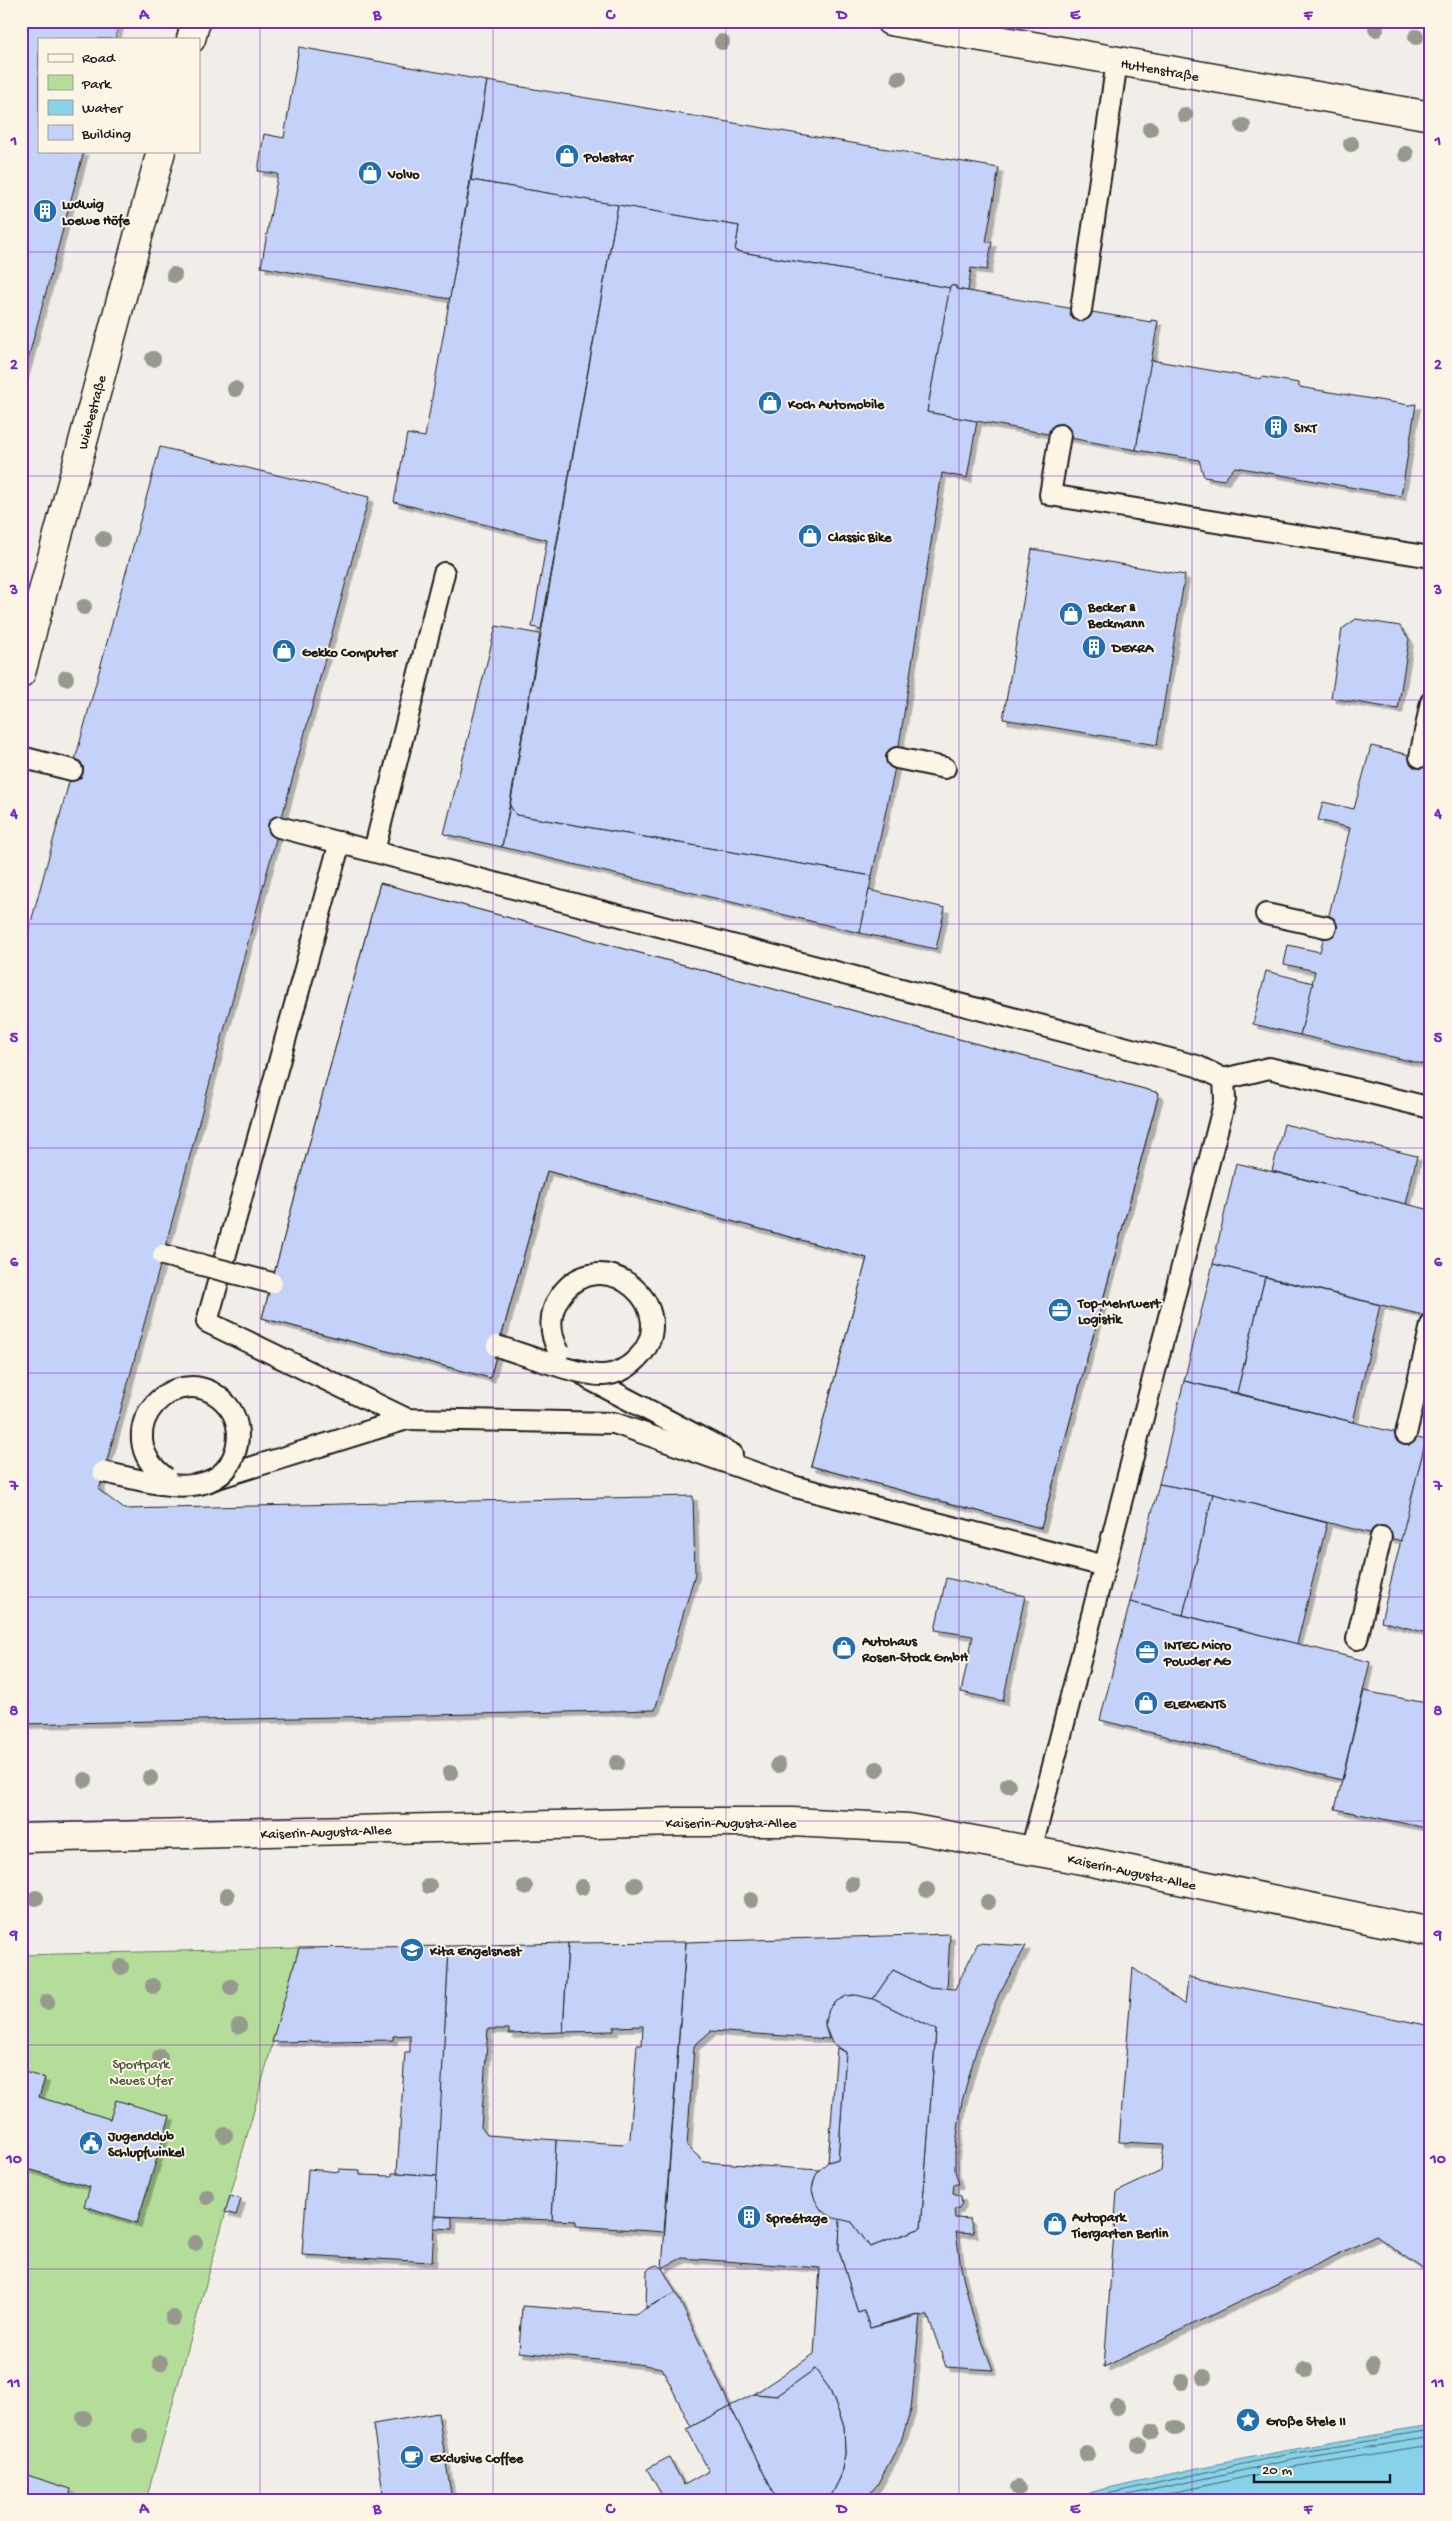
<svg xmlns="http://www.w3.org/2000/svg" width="1452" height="2521" viewBox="0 0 1452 2521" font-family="'Gochi Hand',sans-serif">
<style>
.green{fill:#b4dd9a;stroke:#687c5b}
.water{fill:#88d2e9;stroke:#5d8997}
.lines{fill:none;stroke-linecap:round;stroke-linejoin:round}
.shore{stroke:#47656e;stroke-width:1}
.building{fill:#c4d1f8;stroke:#1c1c1c;filter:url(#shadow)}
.lane-casing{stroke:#1c1c1c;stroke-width:24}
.secondary-casing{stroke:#1c1c1c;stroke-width:31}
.lane{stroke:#fcf5e5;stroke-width:20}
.secondary{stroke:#fcf5e5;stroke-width:28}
.lane-bridge-casing{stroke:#1c1c1c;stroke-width:24;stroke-linecap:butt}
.lane-bridge{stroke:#fcf5e5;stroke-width:20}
.tree{fill:#959a8d}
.grid{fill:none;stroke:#7b2cbf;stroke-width:1;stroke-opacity:0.55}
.labels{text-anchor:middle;stroke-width:4;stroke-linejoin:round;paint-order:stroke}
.street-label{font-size:14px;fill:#1c1c1c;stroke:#fcf5e5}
.poi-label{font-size:14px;font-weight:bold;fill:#1c1c1c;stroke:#fcf5e5;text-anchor:start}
.park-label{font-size:14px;fill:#4a5642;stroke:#fcf5e5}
.neatline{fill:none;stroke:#7b2cbf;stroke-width:2}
.grid-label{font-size:16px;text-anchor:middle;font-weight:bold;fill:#7b2cbf}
</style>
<defs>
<filter id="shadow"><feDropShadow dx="4.5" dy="4.5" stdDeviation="0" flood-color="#0004"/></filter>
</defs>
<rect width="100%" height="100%" fill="#f1eee9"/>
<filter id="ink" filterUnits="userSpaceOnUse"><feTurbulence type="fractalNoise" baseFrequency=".02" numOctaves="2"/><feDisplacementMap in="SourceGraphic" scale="10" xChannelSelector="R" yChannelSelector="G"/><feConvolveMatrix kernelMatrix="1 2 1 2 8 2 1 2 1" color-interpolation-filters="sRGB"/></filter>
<g filter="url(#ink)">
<path class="green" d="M299,1948L146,2500H21V1955Z"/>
<path class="water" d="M1431,2426V2500H1061C1183,2468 1306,2446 1431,2426Z"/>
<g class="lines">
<g class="shore">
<path d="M1080,2500L1289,2454L1431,2431"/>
<path d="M1105,2500L1291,2460L1431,2437"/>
<path d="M1139,2500L1292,2467L1431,2445"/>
</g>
</g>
<g class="building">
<path d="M21,21H120L115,39H39V151H84L21,385Z"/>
<path d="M299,47L487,81L450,299L261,267L278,174L258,171L264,134L284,138Z"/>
<path d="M487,81L999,168L986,242H992L987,270L971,268L968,291L956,289V286H950V288L735,251L739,226L471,180Z"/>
<path d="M471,180L618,205L541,629L532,627L547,540L394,502L407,434L425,437Z"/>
<path d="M618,205L739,226L735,251L950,288L927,412L977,421L967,478L942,473L897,758L872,876L516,815L510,806Z"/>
<path d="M950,286H956V289L1151,322V320L1158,321L1136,450L927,412Z"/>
<path d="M1151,360L1261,379L1262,377L1299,383V387L1409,405L1416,404L1401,496L1235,467L1224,480L1204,477L1199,460L1136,450Z"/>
<path d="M160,447L369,497L99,1490L124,1509L693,1496L695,1574L655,1710L21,1724V959Z"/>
<path d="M1032,549L1185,575L1157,745L1003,719Z"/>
<path d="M1356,619L1400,626L1409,639L1398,709L1331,698L1342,629Z"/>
<path d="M496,626L540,634L502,847L444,834Z"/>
<path d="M1371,746L1431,760V1066L1300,1035L1315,971L1284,964L1288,945L1320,952L1350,828L1318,820L1323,802L1354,809Z"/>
<path d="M510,806L516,815L872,876L860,933L502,847Z"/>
<path d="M380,883L1159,1093L1041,1528L811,1466L867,1258L547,1171L490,1378L262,1318Z"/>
<path d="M380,883L1159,1093L1041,1528L811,1466L867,1258L547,1171L490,1378L262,1318Z"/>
<path d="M869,890L945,908L936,949L860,933Z"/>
<path d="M1266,971L1313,983L1300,1035L1253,1024Z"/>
<path d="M1284,1124L1417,1156L1406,1204L1272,1171Z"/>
<path d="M1236,1163L1431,1210V1317L1213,1264Z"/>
<path d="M1213,1264L1265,1277L1237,1393L1184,1381Z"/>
<path d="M1265,1277L1380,1305L1353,1422L1237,1393Z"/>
<path d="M1184,1381L1426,1440L1402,1541L1213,1494L1159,1484Z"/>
<path d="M1431,1419V1634L1381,1621Z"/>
<path d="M1159,1484L1213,1494L1183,1615L1130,1602Z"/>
<path d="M1213,1494L1327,1523L1297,1644L1183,1615Z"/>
<path d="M946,1578L1025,1596L1003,1701L961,1692L973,1636L935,1630Z"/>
<path d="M1130,1602L1370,1662L1342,1780L1100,1720Z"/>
<path d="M1364,1691L1431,1704V1829L1335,1809Z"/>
<path d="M950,1934L947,1989L927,1987L893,1970L873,1999L852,1995L837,2001L832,2005L825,2019V2026L829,2039L711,2031L694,2046L687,2146L704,2162L819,2170L813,2184V2194L822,2211L840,2218L839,2250L858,2313L864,2311L870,2328L920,2315L911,2410L901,2441L877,2485L864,2500H829L840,2478L845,2454L844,2426L829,2388L815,2369L777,2396L754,2394L814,2354L820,2268L682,2258L662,2268L686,1942Z"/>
<path d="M686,1942L664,2232L576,2226V2221L552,2220L556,2140L624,2144L630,2138L637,2045H642L643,2026L614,2027V2031L563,2032L568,1943Z"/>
<path d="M568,1943L563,2032L509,2034V2029H488L481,2127L487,2135L556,2140L552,2220L434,2216L449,1946Z"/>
<path d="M978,1943L1026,1946L999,1994L978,2044L962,2101L955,2151V2171L959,2184H954L953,2193L961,2196L962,2203L958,2209H954L955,2218L970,2219L974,2233L956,2232L961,2268L973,2317L993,2370L946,2367L928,2316L913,2315L870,2328L864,2311L858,2313L839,2250L840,2218L852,2222L870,2247L921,2228L936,2030L873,1999L893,1970L927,1987L955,1989Z"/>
<path d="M449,1946L437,2176L397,2173L405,2052H410V2035L393,2036V2040L272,2042L299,1948Z"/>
<path d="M1133,1968L1185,2005L1188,1977L1431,2026V2274L1376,2236L1104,2367L1117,2192L1161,2171L1164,2144L1119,2142Z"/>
<path d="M846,1996L856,1995L873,1999L936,2030L921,2228L870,2247L852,2222L834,2218L822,2211L815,2200L812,2190L815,2177L819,2170L828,2162L838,2159L846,2052L832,2043L825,2026L829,2009L837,2001Z"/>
<path d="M837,2048L846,2052L838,2159L828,2162Z"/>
<path d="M21,2071L45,2078L39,2097L110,2119L116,2100L170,2116L137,2223L84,2206L90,2187L21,2167Z"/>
<path d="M308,2169L339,2172V2169L360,2170V2175L392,2176V2173H397L437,2176L432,2262L302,2255Z"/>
<path d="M230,2196L241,2199L236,2215L225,2212Z"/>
<path d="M434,2216L452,2217V2229L434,2228Z"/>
<path d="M657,2265L662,2268L676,2293L646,2308L647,2271L651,2267Z"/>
<path d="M676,2293L730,2406L691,2427L662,2368L638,2364L519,2352L522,2306L635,2314Z"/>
<path d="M815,2369L829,2388L844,2426L845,2454L840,2478L829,2500H777L730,2406L754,2394L777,2396Z"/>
<path d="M730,2406L777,2500H657L663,2497L647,2469L669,2457L684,2485L709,2471L687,2429Z"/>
<path d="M438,2413L452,2500H384L373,2424Z"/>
<path d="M21,2473L71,2489L68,2500H21Z"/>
</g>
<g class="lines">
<g class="lane-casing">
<g id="lane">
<path d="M1081,310L1117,61"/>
<path d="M1060,435L1050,495L1431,557"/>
<path d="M21,757L72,770"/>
<path d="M1420,757L1431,702"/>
<path d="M897,758L945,768"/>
<path d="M279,827L1197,1066L1224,1079L1225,1100L1031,1851"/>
<path d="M340,842L207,1322L407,1419L614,1423L796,1487L1105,1566"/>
<path d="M374,851L444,573"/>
<path d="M1266,914L1326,927"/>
<path d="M1224,1079L1269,1068L1431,1108"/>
<path d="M578,1370L589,1379L732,1454"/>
<path d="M1406,1434L1431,1325"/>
<path d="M211,1480L407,1419"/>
<path d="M1357,1639L1381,1537"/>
</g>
</g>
<g class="secondary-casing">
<g id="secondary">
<path d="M890,21L1431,116"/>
<path d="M191,39L196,21"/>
<path d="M21,673L161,151"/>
<path d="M21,1838L678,1822H792L908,1828L1077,1859L1431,1932"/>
</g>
</g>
<use href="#lane" class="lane"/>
<use href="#secondary" class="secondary"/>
<g class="lane-bridge-casing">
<g id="lane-bridge">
<path d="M163,1255L272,1283"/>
<path d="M497,1346C523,1354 580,1376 604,1375C617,1374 628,1368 637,1359C686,1310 603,1238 561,1295C548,1313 549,1333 559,1352"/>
<path d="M103,1472C145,1480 220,1508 236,1449C240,1435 238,1418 228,1406C180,1350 102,1432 166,1478"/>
</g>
</g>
<use href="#lane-bridge" class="lane-bridge"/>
</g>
<g class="tree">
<circle cx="1376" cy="29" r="8"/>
<circle cx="1416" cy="37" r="8"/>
<circle cx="722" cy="42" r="8"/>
<circle cx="899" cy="78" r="8"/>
<circle cx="1185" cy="115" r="8"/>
<circle cx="1243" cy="126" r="8"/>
<circle cx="1150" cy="129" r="8"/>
<circle cx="1351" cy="144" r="8"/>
<circle cx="1406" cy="154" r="8"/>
<circle cx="174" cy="275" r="8"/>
<circle cx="153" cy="359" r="8"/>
<circle cx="235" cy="389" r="8"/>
<circle cx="103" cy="539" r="8"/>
<circle cx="84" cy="607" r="8"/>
<circle cx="66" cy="678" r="8"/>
<circle cx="617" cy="1763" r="8"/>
<circle cx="778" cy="1765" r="8"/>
<circle cx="877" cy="1769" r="8"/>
<circle cx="450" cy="1773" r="8"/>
<circle cx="150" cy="1778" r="8"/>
<circle cx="85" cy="1780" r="8"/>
<circle cx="1008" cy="1785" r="8"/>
<circle cx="852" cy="1884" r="8"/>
<circle cx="635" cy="1885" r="8"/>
<circle cx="429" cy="1886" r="8"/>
<circle cx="525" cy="1887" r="8"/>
<circle cx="582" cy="1887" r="8"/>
<circle cx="927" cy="1890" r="8"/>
<circle cx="227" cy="1896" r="8"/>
<circle cx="36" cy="1898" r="8"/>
<circle cx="751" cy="1900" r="8"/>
<circle cx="988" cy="1902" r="8"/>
<circle cx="121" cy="1967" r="8"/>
<circle cx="153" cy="1986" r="8"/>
<circle cx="231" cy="1987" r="8"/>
<circle cx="47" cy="2002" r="8"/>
<circle cx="239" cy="2026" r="8"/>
<circle cx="160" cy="2057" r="8"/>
<circle cx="225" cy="2135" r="8"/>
<circle cx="207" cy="2197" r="8"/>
<circle cx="195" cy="2243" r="8"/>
<circle cx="173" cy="2318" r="8"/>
<circle cx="160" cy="2363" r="8"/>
<circle cx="1372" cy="2366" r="8"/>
<circle cx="1305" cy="2370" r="8"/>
<circle cx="1204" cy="2377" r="8"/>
<circle cx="1182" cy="2382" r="8"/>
<circle cx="1117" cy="2407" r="8"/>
<circle cx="84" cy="2418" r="8"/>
<circle cx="1175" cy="2428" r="8"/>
<circle cx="1152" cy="2432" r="8"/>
<circle cx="140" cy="2436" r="8"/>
<circle cx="1139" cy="2445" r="8"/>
<circle cx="1087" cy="2454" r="8"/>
<circle cx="1018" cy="2488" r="8"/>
</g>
</g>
<path class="grid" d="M260,21V2500M493,21V2500M726,21V2500M959,21V2500M1192,21V2500M21,252H1431M21,476H1431M21,700H1431M21,924H1431M21,1148H1431M21,1373H1431M21,1597H1431M21,1821H1431M21,2045H1431M21,2269H1431"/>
<defs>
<g id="shop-disc" transform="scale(1.25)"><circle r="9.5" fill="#1f6fb2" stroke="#fcf5e5"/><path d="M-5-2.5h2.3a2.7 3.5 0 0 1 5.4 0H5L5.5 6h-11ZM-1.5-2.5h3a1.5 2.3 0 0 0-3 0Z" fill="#fff"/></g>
<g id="building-disc" transform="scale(1.25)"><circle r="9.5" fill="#1f6fb2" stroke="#fcf5e5"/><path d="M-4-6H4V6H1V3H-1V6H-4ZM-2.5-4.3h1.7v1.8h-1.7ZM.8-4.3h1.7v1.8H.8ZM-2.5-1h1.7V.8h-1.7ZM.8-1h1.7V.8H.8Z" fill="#fff"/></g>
<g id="office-disc" transform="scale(1.25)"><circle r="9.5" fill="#1f6fb2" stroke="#fcf5e5"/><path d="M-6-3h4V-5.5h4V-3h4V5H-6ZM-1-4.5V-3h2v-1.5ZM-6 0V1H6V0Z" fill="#fff"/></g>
<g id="school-disc" transform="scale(1.25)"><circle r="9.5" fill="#1f6fb2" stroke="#fcf5e5"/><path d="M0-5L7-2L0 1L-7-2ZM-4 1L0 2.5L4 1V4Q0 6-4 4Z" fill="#fff"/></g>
<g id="civic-disc" transform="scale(1.25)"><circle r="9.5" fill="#1f6fb2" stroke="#fcf5e5"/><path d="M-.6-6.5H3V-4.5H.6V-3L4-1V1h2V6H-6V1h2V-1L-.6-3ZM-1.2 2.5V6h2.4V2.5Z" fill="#fff"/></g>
<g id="sight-disc" transform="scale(1.25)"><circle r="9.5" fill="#1f6fb2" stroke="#fcf5e5"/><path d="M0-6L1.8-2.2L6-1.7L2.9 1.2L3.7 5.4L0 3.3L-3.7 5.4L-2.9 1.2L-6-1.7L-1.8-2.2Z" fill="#fff"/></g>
<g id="cafe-disc" transform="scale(1.25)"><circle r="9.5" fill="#1f6fb2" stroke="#fcf5e5"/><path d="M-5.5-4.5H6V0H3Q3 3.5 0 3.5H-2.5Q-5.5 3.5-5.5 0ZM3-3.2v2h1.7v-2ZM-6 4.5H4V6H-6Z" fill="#fff"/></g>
</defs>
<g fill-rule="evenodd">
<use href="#shop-disc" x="567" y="156"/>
<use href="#shop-disc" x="370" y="173"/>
<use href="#building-disc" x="45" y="211"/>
<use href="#shop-disc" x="770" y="403"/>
<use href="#building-disc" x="1276" y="427"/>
<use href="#shop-disc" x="810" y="536"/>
<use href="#shop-disc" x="1071" y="614"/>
<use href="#building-disc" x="1094" y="647"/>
<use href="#shop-disc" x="284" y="651"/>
<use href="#office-disc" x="1060" y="1310"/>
<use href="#shop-disc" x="844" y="1648"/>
<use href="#office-disc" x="1147" y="1652"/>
<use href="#shop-disc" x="1146" y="1703"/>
<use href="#school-disc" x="412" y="1950"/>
<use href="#civic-disc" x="91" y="2143"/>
<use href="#building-disc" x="749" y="2217"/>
<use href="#shop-disc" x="1055" y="2224"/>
<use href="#sight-disc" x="1248" y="2420"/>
<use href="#cafe-disc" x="412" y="2457"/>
</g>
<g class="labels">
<g class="street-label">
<text transform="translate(1160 69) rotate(10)" y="5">Huttenstraße</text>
<text transform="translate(91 412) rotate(-75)" y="5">Wiebestraße</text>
<text x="731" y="1827">Kaiserin-Augusta-Allee</text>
<text transform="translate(326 1831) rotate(-2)" y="5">Kaiserin-Augusta-Allee</text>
<text transform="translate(1132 1871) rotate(12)" y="5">Kaiserin-Augusta-Allee</text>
</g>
<g class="poi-label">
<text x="584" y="161">Polestar</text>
<text x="388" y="178">Volvo</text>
<text x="62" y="208">Ludwig<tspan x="62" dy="16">Loewe Höfe</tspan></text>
<text x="788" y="408">Koch Automobile</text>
<text x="1294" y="432">SIXT</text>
<text x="828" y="541">Classic Bike</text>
<text x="1088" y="611">Becker &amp;<tspan x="1088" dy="16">Beckmann</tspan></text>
<text x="1112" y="652">DEKRA</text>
<text x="302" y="656">Gekko Computer</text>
<text x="1078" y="1307">Top-Mehrwert<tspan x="1078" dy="16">Logistik</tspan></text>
<text x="862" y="1645">Autohaus<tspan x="862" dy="16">Rosen-Stock GmbH</tspan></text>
<text x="1164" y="1649">INTEC Micro<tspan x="1164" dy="16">Powder AG</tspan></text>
<text x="1164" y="1708">ELEMENTS</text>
<text x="430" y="1955">Kita Engelsnest</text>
<text x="108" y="2140">Jugendclub<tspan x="108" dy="16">Schlupfwinkel</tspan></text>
<text x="1072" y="2221">Autopark<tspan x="1072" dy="16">Tiergarten Berlin</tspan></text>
<text x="766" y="2222">Spreétage</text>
<text x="1266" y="2425">Große Stele II</text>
<text x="430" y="2462">Exclusive Coffee</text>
</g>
<g class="park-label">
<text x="141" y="2068">Sportpark<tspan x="141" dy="16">Neues Ufer</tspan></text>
</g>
</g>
<rect width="1452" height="2521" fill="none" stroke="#fcf5e5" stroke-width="55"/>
<rect x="38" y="38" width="162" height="115" fill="#fcf5e5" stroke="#a29e95"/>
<rect x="48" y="54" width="25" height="8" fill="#fcf5e5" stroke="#a29e95"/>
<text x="82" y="62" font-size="15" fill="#1c1c1c">Road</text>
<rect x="48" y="75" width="25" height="15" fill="#b4dd9a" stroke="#a29e95"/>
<text x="82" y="88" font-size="15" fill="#1c1c1c">Park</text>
<rect x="48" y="100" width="25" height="15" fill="#88d2e9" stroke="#a29e95"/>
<text x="82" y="112" font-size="15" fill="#1c1c1c">Water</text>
<rect x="48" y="125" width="25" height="15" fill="#c4d1f8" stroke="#a29e95"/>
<text x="82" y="138" font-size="15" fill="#1c1c1c">Building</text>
<path d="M1254 2474v8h136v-8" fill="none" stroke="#1c1c1c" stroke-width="2.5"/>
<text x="1262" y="2474" font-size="15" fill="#1c1c1c" stroke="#fcf5e5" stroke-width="4" paint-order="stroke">20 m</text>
<rect x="28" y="28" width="1396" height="2466" class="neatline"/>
<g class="grid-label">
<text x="144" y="19">A</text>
<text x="377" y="19">B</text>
<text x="610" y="19">C</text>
<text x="842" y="19">D</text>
<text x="1075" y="19">E</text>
<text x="1308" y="19">F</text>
<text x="14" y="145">1</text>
<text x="1438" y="145">1</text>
<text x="14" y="369">2</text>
<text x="1438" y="369">2</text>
<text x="14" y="594">3</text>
<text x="1438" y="594">3</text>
<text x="14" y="818">4</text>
<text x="1438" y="818">4</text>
<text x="14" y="1042">5</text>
<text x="1438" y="1042">5</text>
<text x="14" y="1266">6</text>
<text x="1438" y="1266">6</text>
<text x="14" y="1490">7</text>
<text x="1438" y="1490">7</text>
<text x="14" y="1715">8</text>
<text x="1438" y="1715">8</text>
<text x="14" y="1939">9</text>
<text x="1438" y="1939">9</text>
<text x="14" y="2163">10</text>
<text x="1438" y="2163">10</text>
<text x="14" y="2387">11</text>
<text x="1438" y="2387">11</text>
<text x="144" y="2513">A</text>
<text x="377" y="2513">B</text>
<text x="610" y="2513">C</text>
<text x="842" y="2513">D</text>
<text x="1075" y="2513">E</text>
<text x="1308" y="2513">F</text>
</g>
</svg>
